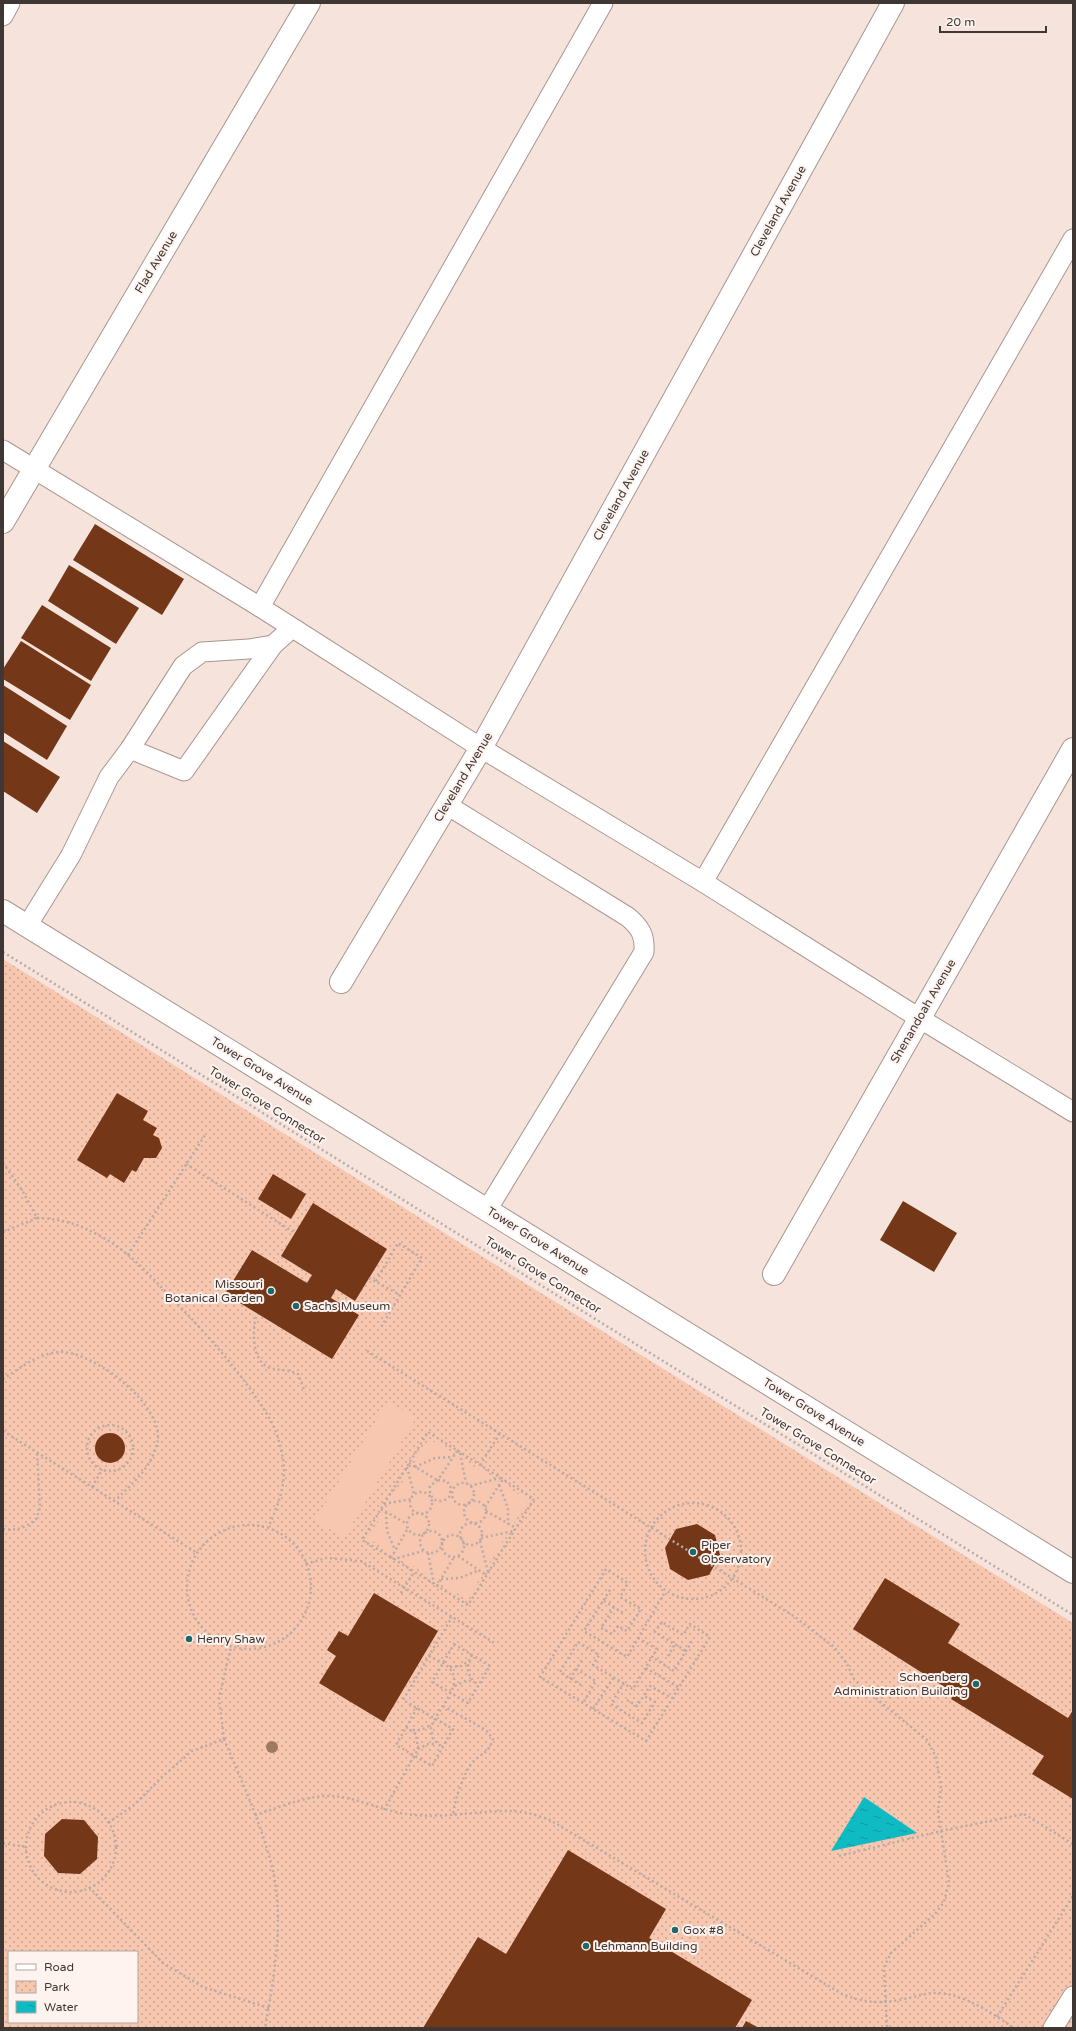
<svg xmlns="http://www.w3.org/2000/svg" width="1076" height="2031" viewBox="0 0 1076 2031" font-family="'Varela Round',sans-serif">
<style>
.park{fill:url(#park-dots);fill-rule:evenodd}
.garden{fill:#f8c7b0}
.water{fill:url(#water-ripples)}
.building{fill:#743717}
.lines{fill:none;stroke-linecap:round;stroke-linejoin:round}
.service-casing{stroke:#a8978f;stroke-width:21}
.minor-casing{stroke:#a8978f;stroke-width:24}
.tertiary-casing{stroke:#a8978f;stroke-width:24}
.path{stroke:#b9aaa4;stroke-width:2.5;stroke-dasharray:2 3;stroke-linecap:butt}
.service{stroke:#fff;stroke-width:19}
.minor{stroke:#fff;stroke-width:22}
.tertiary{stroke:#fff;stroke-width:22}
.tree{fill:#9f7964}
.poi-dot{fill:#1c696d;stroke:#fef3ee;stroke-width:1.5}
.labels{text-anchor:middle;stroke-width:4;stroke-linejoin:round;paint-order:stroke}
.street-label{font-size:12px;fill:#3e3734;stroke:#fef3ee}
.poi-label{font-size:12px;fill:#3e3734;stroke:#fef3ee;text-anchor:start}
</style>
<defs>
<pattern id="park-dots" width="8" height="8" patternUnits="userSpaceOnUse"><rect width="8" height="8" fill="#f8c7b0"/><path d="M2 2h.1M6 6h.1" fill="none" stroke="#caa290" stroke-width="1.8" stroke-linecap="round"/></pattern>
<pattern id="water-ripples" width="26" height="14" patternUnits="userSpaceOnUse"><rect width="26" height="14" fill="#0fbbc2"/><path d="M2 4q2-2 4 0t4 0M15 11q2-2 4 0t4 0" fill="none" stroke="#10999e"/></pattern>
</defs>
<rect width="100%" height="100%" fill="#f6e4dc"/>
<path class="park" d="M3,959L1073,1623V2028H3ZM9,1952H137V2022H9Z"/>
<g class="garden">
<path d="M388,1401L416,1418L344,1538L315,1520Z"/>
<path d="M429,1439L528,1500L467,1599L368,1538Z"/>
</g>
<path class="water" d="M864,1797L917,1833L831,1851Z"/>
<g class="building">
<path d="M95,524L184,579L162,615L73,560Z"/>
<path d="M69,565L139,608L116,644L48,601Z"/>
<path d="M42,605L111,648L91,681L21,638Z"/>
<path d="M21,641L91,685L70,720L3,679V669Z"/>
<path d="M3,685L67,726L47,760L3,732Z"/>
<path d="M3,741L60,777L37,813L3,791Z"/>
<path d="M117,1093L148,1111L143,1120L157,1128L153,1135L159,1138L162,1148L156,1158H144L136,1172L132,1170L124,1183L110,1174L107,1178L77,1160Z"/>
<path d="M273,1174L306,1194L291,1219L258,1199Z"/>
<path d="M903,1201L957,1233L934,1272L880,1240Z"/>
<path d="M313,1203L387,1249L355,1301L336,1289L331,1298L359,1315L332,1359L225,1294L252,1250L307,1283L312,1275L281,1256Z"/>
<circle cx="110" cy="1448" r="15"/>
<path d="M697,1524L715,1535L720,1555L709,1575L688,1580L670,1569L665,1548L676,1529Z"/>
<path d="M885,1578L960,1624L948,1643L1068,1718L1073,1710V1799L1032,1774L1044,1756L951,1699L954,1693L853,1629Z"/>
<path d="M374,1593L438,1631L384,1722L319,1683L336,1656L327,1650L339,1631L348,1636Z"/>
<path d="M62,1819L84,1820L98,1837L97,1859L80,1874L58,1873L44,1856L45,1834Z"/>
<path d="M568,1850L666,1909L649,1938L752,2000L735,2028H423L478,1937L506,1954Z"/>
<path d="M746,2021L759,2028H742Z"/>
</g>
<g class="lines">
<g class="service-casing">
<g id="service">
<path d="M3,16L10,3"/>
<path d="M3,450L260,607L481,748L703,882L919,1018L1073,1112"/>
<path d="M260,607L603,3"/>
<path d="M130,749L184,771L273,645"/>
<path d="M447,805L628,917C641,928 645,936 644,952L487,1210"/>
<path d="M703,882L1073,239"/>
<path d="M27,926L71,855L109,777L130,749L183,666L202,652L249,649L273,645L292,628"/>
<path d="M1053,2028L1073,1996"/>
</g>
</g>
<g class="minor-casing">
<g id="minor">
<path d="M3,522L309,3"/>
<path d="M341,982L481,748L893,3"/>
<path d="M774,1274L1073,749"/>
</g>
</g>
<g class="tertiary-casing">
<path id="tertiary" d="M3,911L1073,1572"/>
</g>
<g class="path">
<path d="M3,952L1073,1615"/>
<path d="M3,1163L22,1190L37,1218C63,1219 79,1224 102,1237C126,1250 146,1271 164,1290C203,1330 243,1373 271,1421C277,1432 281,1447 283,1459C287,1484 278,1505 268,1528"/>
<path d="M186,1164L295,1233"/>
<path d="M3,1232L37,1218"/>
<path d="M128,1255L205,1135"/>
<path d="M369,1278L400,1295"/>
<path d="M376,1281L398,1243L422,1258L380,1329"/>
<path d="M256,1317C252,1332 252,1362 270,1368C280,1371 287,1369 298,1374L305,1392"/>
<path d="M367,1351L795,1617L834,1647L847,1664L854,1679L862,1687L927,1740L936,1757L941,1788L938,1811L949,1883L944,1902L935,1914L891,1953L884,1967L887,2028"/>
<path d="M3,1379C20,1368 39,1353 60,1352C94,1351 167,1407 157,1444C150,1470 133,1482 115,1501"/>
<circle cx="110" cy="1448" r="23"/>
<path d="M3,1431L197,1553"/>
<path d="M460,1453L466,1483"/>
<path d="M409,1463L437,1480"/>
<path d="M480,1465L500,1433"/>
<path d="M407,1467L414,1494"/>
<path d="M415,1467L435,1458L453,1457"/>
<path d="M438,1480L447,1481L451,1488L449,1497C439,1506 428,1499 430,1486L438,1480L457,1451"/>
<circle cx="463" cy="1494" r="11"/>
<path d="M499,1485L508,1508V1524"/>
<path d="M470,1486L500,1478"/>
<path d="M92,1487L102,1470"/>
<circle cx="421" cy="1503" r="11"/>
<circle cx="475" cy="1512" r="11"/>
<circle cx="693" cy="1551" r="48"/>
<path d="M384,1504L411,1499"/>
<path d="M485,1507L503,1479"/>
<path d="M381,1509L407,1524"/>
<path d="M486,1511L516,1528"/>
<path d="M386,1512L387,1531L395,1550"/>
<circle cx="418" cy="1524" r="11"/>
<circle cx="471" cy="1534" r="11"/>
<circle cx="249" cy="1587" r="62"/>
<path d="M3,1529C16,1531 26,1528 36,1519L40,1508L37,1452"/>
<circle cx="431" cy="1542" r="11"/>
<circle cx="453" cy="1546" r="11"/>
<path d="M481,1538L514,1531"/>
<path d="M480,1541L488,1572"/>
<path d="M428,1553L434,1584"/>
<path d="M458,1556L486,1575"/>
<path d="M391,1558L407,1530"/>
<path d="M394,1559L468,1605L534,1499L428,1432L362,1540L394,1559L423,1551"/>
<path d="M306,1564L326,1558L361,1561L496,1644"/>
<path d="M441,1579L460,1578L479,1570"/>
<path d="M437,1586L454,1557"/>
<path d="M610,1590L584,1631L627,1657L665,1592"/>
<path d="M401,1593L414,1572"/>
<path d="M604,1601L623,1613"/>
<path d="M614,1607L601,1628L612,1634L618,1626L627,1631L641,1609L620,1597L628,1583L606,1569L540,1677L646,1741L710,1637L690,1624L683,1635L662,1622L655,1632L686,1651"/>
<path d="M638,1638L657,1649L652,1657L674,1671L692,1641"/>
<path d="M454,1644L490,1666L468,1703L432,1682Z"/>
<path d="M472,1655C465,1667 467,1678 479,1685"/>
<path d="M429,1656C436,1660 446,1663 450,1669C465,1686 435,1711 431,1728L433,1739L443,1748"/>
<path d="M668,1656L675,1644"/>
<path d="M450,1667L461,1666L467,1662"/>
<path d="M646,1668L678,1687"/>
<path d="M576,1669L596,1681L583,1703"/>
<path d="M570,1679L582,1660"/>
<path d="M624,1683L611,1704L642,1723L655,1702L644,1696"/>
<path d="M581,1685L560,1672L578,1642L599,1655L593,1665L633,1689L652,1657"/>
<path d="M455,1686L465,1681H473"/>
<path d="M627,1700L637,1706L650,1686L672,1698"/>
<path d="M443,1706L486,1730L493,1739C488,1755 480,1753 471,1764C463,1776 454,1801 453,1816"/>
<path d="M417,1708L396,1745L432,1766L453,1729L403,1700L452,1617"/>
<path d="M593,1709L614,1677"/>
<path d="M413,1730H421L431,1725"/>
<path d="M224,1739C242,1782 262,1825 273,1871C284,1921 274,1978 265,2028"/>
<path d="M418,1749L428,1744H436"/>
<circle cx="71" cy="1847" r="45"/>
<path d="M384,1810L418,1749L416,1734L406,1727"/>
<path d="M255,1815C278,1808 302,1797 326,1796C352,1795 379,1810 406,1814C441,1819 474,1811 509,1811C523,1811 537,1815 550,1820L842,1994C863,2003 881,2004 904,1999C916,1997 927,1992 940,1993C967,1996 992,2013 1014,2028"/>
<path d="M108,1823L134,1805L163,1776L192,1751L224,1739L219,1698L231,1647"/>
<path d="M3,1843L26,1847"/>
<path d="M839,1856L941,1831L1024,1814L1073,1844"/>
<path d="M89,1887L163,1963L203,1987L269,2008"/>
<path d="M997,2017L1073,1896"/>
</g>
<use href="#service" class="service"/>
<use href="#minor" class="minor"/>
<use href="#tertiary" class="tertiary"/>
</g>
<circle class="tree" cx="272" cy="1747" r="6"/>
<g class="poi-dot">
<circle cx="271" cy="1291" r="4"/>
<circle cx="296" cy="1306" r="4"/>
<circle cx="693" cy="1552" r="4"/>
<circle cx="189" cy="1639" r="4"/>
<circle cx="976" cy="1684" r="4"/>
<circle cx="675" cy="1930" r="4"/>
<circle cx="586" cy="1946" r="4"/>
</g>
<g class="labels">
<g class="street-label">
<text transform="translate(778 211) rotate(-61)" y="4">Cleveland Avenue</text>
<text transform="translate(156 262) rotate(-59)" y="4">Flad Avenue</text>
<text transform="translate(621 495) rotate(-61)" y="4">Cleveland Avenue</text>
<text transform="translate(463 777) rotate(-59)" y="4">Cleveland Avenue</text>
<text transform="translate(923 1011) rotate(-60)" y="4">Shenandoah Avenue</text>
<text transform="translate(262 1071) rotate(32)" y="4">Tower Grove Avenue</text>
<text transform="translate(267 1105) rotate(32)" y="4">Tower Grove Connector</text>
<text transform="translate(538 1241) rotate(32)" y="4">Tower Grove Avenue</text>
<text transform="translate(543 1275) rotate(32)" y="4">Tower Grove Connector</text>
<text transform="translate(814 1412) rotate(32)" y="4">Tower Grove Avenue</text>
<text transform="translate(818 1446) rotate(32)" y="4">Tower Grove Connector</text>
</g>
<g class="poi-label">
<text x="263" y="1288" text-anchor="end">Missouri<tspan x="263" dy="14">Botanical Garden</tspan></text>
<text x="304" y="1310">Sachs Museum</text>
<text x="701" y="1549">Piper<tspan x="701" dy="14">Observatory</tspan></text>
<text x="197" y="1643">Henry Shaw</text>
<text x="968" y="1681" text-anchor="end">Schoenberg<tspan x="968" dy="14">Administration Building</tspan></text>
<text x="683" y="1934">Gox #8</text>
<text x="594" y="1950">Lehmann Building</text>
</g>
</g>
<rect width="1076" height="2031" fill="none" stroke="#3e3734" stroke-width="8"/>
<rect x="8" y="1951" width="130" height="72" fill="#fef3ee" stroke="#b1a8a4"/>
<rect x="16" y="1964" width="20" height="6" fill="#ffffff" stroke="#b1a8a4"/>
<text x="44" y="1971" font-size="12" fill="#3e3734">Road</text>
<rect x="16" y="1981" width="20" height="12" fill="url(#park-dots)" stroke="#b1a8a4"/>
<text x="44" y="1991" font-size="12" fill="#3e3734">Park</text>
<rect x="16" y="2001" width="20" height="12" fill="url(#water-ripples)" stroke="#b1a8a4"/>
<text x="44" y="2011" font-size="12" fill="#3e3734">Water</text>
<path d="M940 26v6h106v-6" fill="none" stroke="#3e3734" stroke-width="2"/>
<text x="946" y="26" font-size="12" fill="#3e3734" stroke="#fef3ee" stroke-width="3" paint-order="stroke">20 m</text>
</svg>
